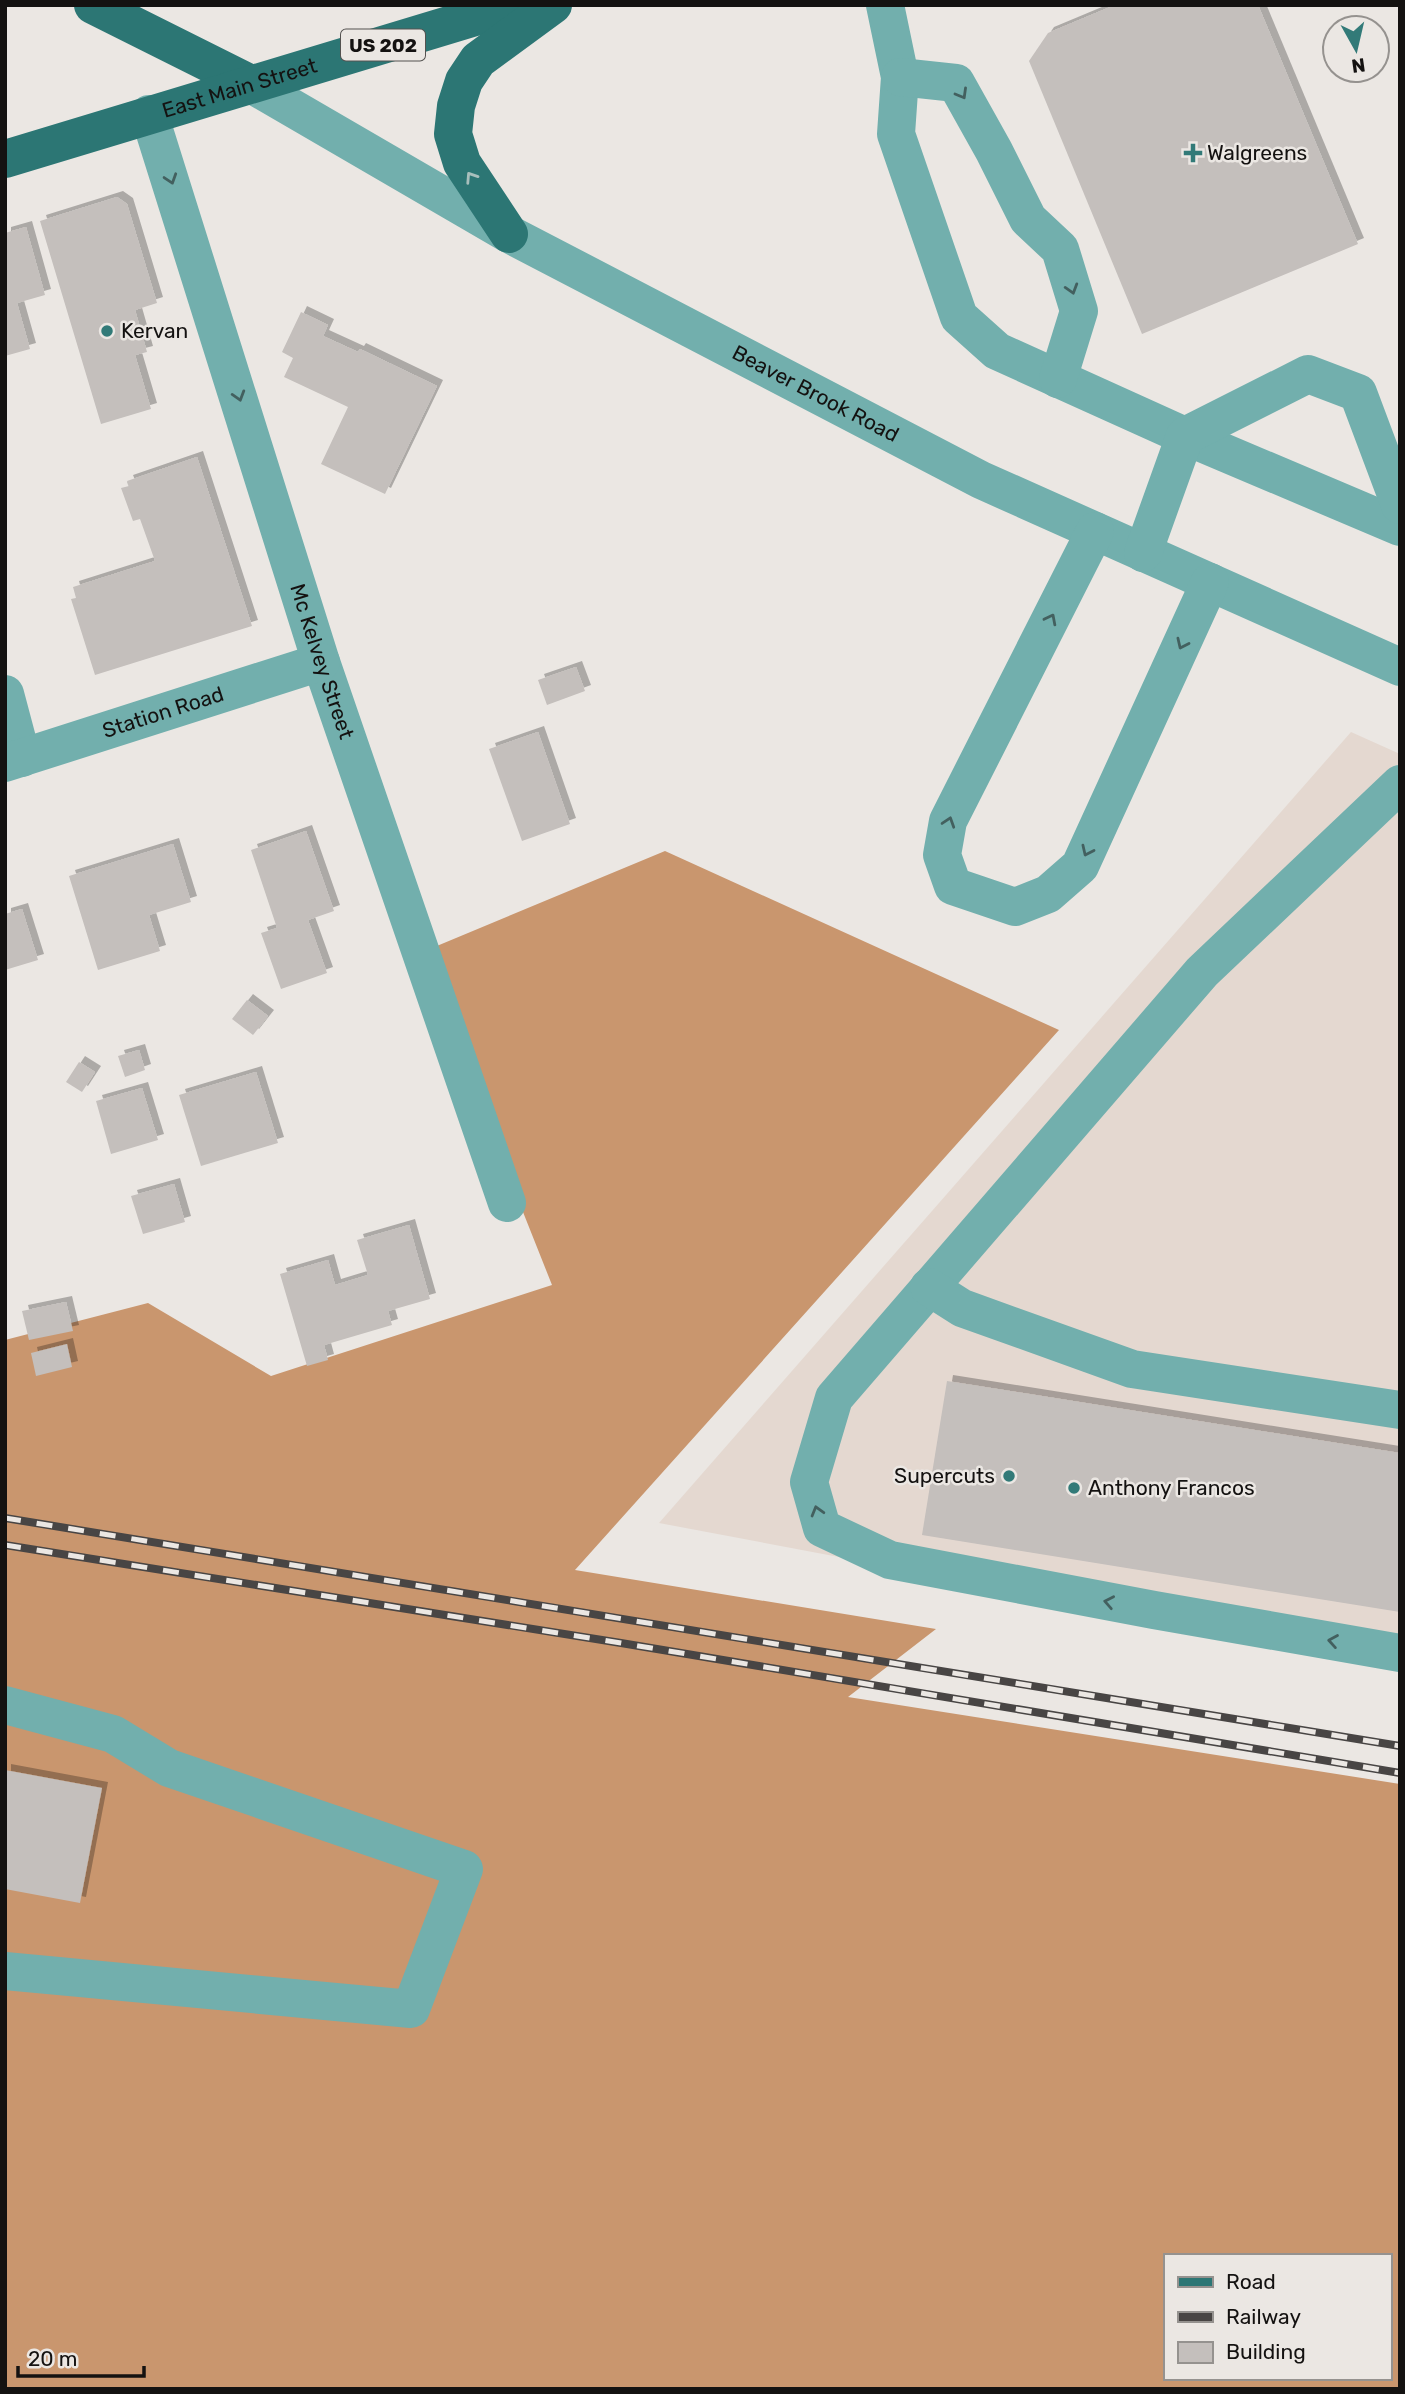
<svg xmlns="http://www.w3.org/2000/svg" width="1405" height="2394" viewBox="0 0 1405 2394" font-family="Rubik,sans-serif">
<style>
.built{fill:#e4d8d0}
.forest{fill:#c9966e;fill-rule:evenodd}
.building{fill:#c4bfbc;filter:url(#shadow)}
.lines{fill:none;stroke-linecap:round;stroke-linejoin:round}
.minor{stroke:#72afad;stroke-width:38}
.major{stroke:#2c7674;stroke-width:38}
.rail-casing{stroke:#484544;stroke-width:8}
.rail{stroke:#ebe7e3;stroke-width:5;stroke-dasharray:16;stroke-linecap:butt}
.oneway{stroke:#43605f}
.oneway2{stroke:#a8bfbc}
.poi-dot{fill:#327a78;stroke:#ebe7e3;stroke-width:2.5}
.labels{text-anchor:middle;stroke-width:5;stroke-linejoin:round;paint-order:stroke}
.shield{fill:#ebe7e3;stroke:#545250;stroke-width:2}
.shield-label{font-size:19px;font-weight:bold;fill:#141211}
.street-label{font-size:21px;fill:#141211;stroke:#ebe7e3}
.poi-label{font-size:21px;fill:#141211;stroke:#ebe7e3;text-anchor:start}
</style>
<defs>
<filter id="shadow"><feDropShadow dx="6" dy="-6" stdDeviation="0" flood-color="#0004"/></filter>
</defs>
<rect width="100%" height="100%" fill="#ebe7e3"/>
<path class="built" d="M1351,732L1400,754V1663L659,1523Z"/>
<path class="forest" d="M665,851L1059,1030L575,1570L936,1629L848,1697L1400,1784V2389H5V1340L148,1303L271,1376L552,1285L420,953ZM1165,2256H1389V2378H1165Z"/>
<g class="building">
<path d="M1115,5H1258L1358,244L1142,334L1029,61L1048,33Z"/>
<path d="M117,197L127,204L157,303L135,310L147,352L135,355L151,409L101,424L40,221Z"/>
<path d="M26,227L45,295L17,303L30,349L5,356V233Z"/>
<path d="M301,312L328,325L323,336L358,352L360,349L437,386L385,494L321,464L348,407L284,377L293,358L282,352Z"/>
<path d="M197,457L252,626L95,675L71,599L76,598L73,587L155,561L140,519L133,521L121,488L129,486L127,481Z"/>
<path d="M576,667L585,691L547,705L538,680Z"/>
<path d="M538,732L570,824L522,841L489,749Z"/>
<path d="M306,831L334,911L308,920L327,973L281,989L261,933L277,928L251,850Z"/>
<path d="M173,844L191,902L149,915L160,951L98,970L69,876Z"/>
<path d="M22,909L38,960L5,970V914Z"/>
<path d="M247,1000L268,1016L253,1035L232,1019Z"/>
<path d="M139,1050L145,1070L125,1077L118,1056Z"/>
<path d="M79,1062L95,1072L82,1092L66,1082Z"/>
<path d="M256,1072L278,1143L201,1166L179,1095Z"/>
<path d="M142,1088L158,1140L111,1154L96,1101Z"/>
<path d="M174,1184L185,1222L143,1234L131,1196Z"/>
<path d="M409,1225L430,1299L388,1311L392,1325L324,1345L328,1360L307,1366L280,1274L328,1260L335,1285L368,1275L357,1240Z"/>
<path d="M66,1302L73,1331L29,1340L22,1311Z"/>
<path d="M67,1344L72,1367L36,1376L31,1353Z"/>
<path d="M947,1381L1400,1453V1612L922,1535Z"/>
<path d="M5,1770L102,1788L80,1903L5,1889Z"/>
</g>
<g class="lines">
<g class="minor">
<path d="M885,5L900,77L896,134L959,317L997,351L1185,436L1400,527"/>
<path d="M900,77L956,83L994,151L1028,219L1060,249L1079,311L1058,379"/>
<path id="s1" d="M251,84L509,234L981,480L1400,667"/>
<path id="s2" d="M149,114L321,662L507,1203"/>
<path d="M1095,531L948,821L942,855L953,886L1015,907L1048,894L1080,866L1210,582"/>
<path d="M1143,553L1185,436L1308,374L1358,393L1400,505"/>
<path d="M5,694L22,758"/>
<path id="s3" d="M5,763L321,662"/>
<path d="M1400,784L1202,972L834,1398L809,1482L822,1528L890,1560L1154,1610L1400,1653"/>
<path d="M929,1287L962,1308L1132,1369L1400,1410"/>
<path d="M5,1705L113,1734L169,1768L464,1869L411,2009L5,1971"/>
</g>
<g class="major">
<path d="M93,5L251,84"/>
<path id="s4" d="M5,159L515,5"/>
<path d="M509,234L462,163L453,134L456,106L464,81L478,60L553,5"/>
</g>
<g class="rail-casing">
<g id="rail">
<path d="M5,1518L1400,1746"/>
<path d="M5,1545L621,1643L1400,1773"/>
</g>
</g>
<use href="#rail" class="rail"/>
</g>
<defs><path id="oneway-chevron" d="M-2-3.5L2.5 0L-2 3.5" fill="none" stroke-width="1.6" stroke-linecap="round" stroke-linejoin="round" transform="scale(1.75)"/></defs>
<g class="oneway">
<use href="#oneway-chevron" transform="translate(962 94) rotate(60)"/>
<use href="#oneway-chevron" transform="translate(171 179) rotate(72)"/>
<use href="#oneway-chevron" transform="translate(1072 289) rotate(73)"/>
<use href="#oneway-chevron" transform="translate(239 396) rotate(73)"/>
<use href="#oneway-chevron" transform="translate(1051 619) rotate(-63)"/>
<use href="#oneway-chevron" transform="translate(1182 644) rotate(115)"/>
<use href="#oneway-chevron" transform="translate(949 822) rotate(-72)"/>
<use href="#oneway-chevron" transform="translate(1087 851) rotate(115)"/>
<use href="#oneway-chevron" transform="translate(817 1511) rotate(-106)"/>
<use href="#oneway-chevron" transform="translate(1109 1602) rotate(-169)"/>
<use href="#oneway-chevron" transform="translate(1333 1641) rotate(-170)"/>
</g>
<use class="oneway2" href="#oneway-chevron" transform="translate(471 177) rotate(-123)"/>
<g class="poi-dot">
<path d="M1189.5 142.5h7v7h7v7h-7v7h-7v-7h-7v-7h7z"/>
<circle cx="107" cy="331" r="7"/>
<circle cx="1009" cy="1476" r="7"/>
<circle cx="1074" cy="1488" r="7"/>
</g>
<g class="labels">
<rect class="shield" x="341" y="29.5" width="84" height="31" rx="5"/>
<g class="shield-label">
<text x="383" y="52">US 202</text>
</g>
<g class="street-label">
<text dy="7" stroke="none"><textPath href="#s4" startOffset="245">East Main Street</textPath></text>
<text dy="7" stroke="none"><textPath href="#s1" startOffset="644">Beaver Brook Road</textPath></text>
<text dy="7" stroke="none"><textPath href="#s2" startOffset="574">Mc Kelvey Street</textPath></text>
<text dy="7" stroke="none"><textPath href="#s3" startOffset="166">Station Road</textPath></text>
</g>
<g class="poi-label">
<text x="1207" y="160">Walgreens</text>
<text x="121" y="338">Kervan</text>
<text x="995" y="1483" text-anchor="end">Supercuts</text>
<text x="1088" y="1495">Anthony Francos</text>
</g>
</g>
<rect width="1405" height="2394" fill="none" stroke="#141211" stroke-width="14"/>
<rect x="1164" y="2254" width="228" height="126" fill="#ebe7e3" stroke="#95928f" stroke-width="2"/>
<rect x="1178" y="2277" width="35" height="10" fill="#2c7674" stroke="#95928f" stroke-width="2"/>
<text x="1226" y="2289" font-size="21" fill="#141211">Road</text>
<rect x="1178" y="2312" width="35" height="10" fill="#484544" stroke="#95928f" stroke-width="2"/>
<text x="1226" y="2324" font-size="21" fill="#141211">Railway</text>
<rect x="1178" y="2342" width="35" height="21" fill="#c4bfbc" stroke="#95928f" stroke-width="2"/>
<text x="1226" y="2359" font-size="21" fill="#141211">Building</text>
<g transform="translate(1356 49) rotate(172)"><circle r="33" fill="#ebe7e3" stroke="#95928f" stroke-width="2"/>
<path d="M0-5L12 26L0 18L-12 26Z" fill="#327a78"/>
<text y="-10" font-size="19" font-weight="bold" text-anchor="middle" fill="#141211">N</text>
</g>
<path d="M18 2366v10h126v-10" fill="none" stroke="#141211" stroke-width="3.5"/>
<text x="28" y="2366" font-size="21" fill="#141211" stroke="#ebe7e3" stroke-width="5" paint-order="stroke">20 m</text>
</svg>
